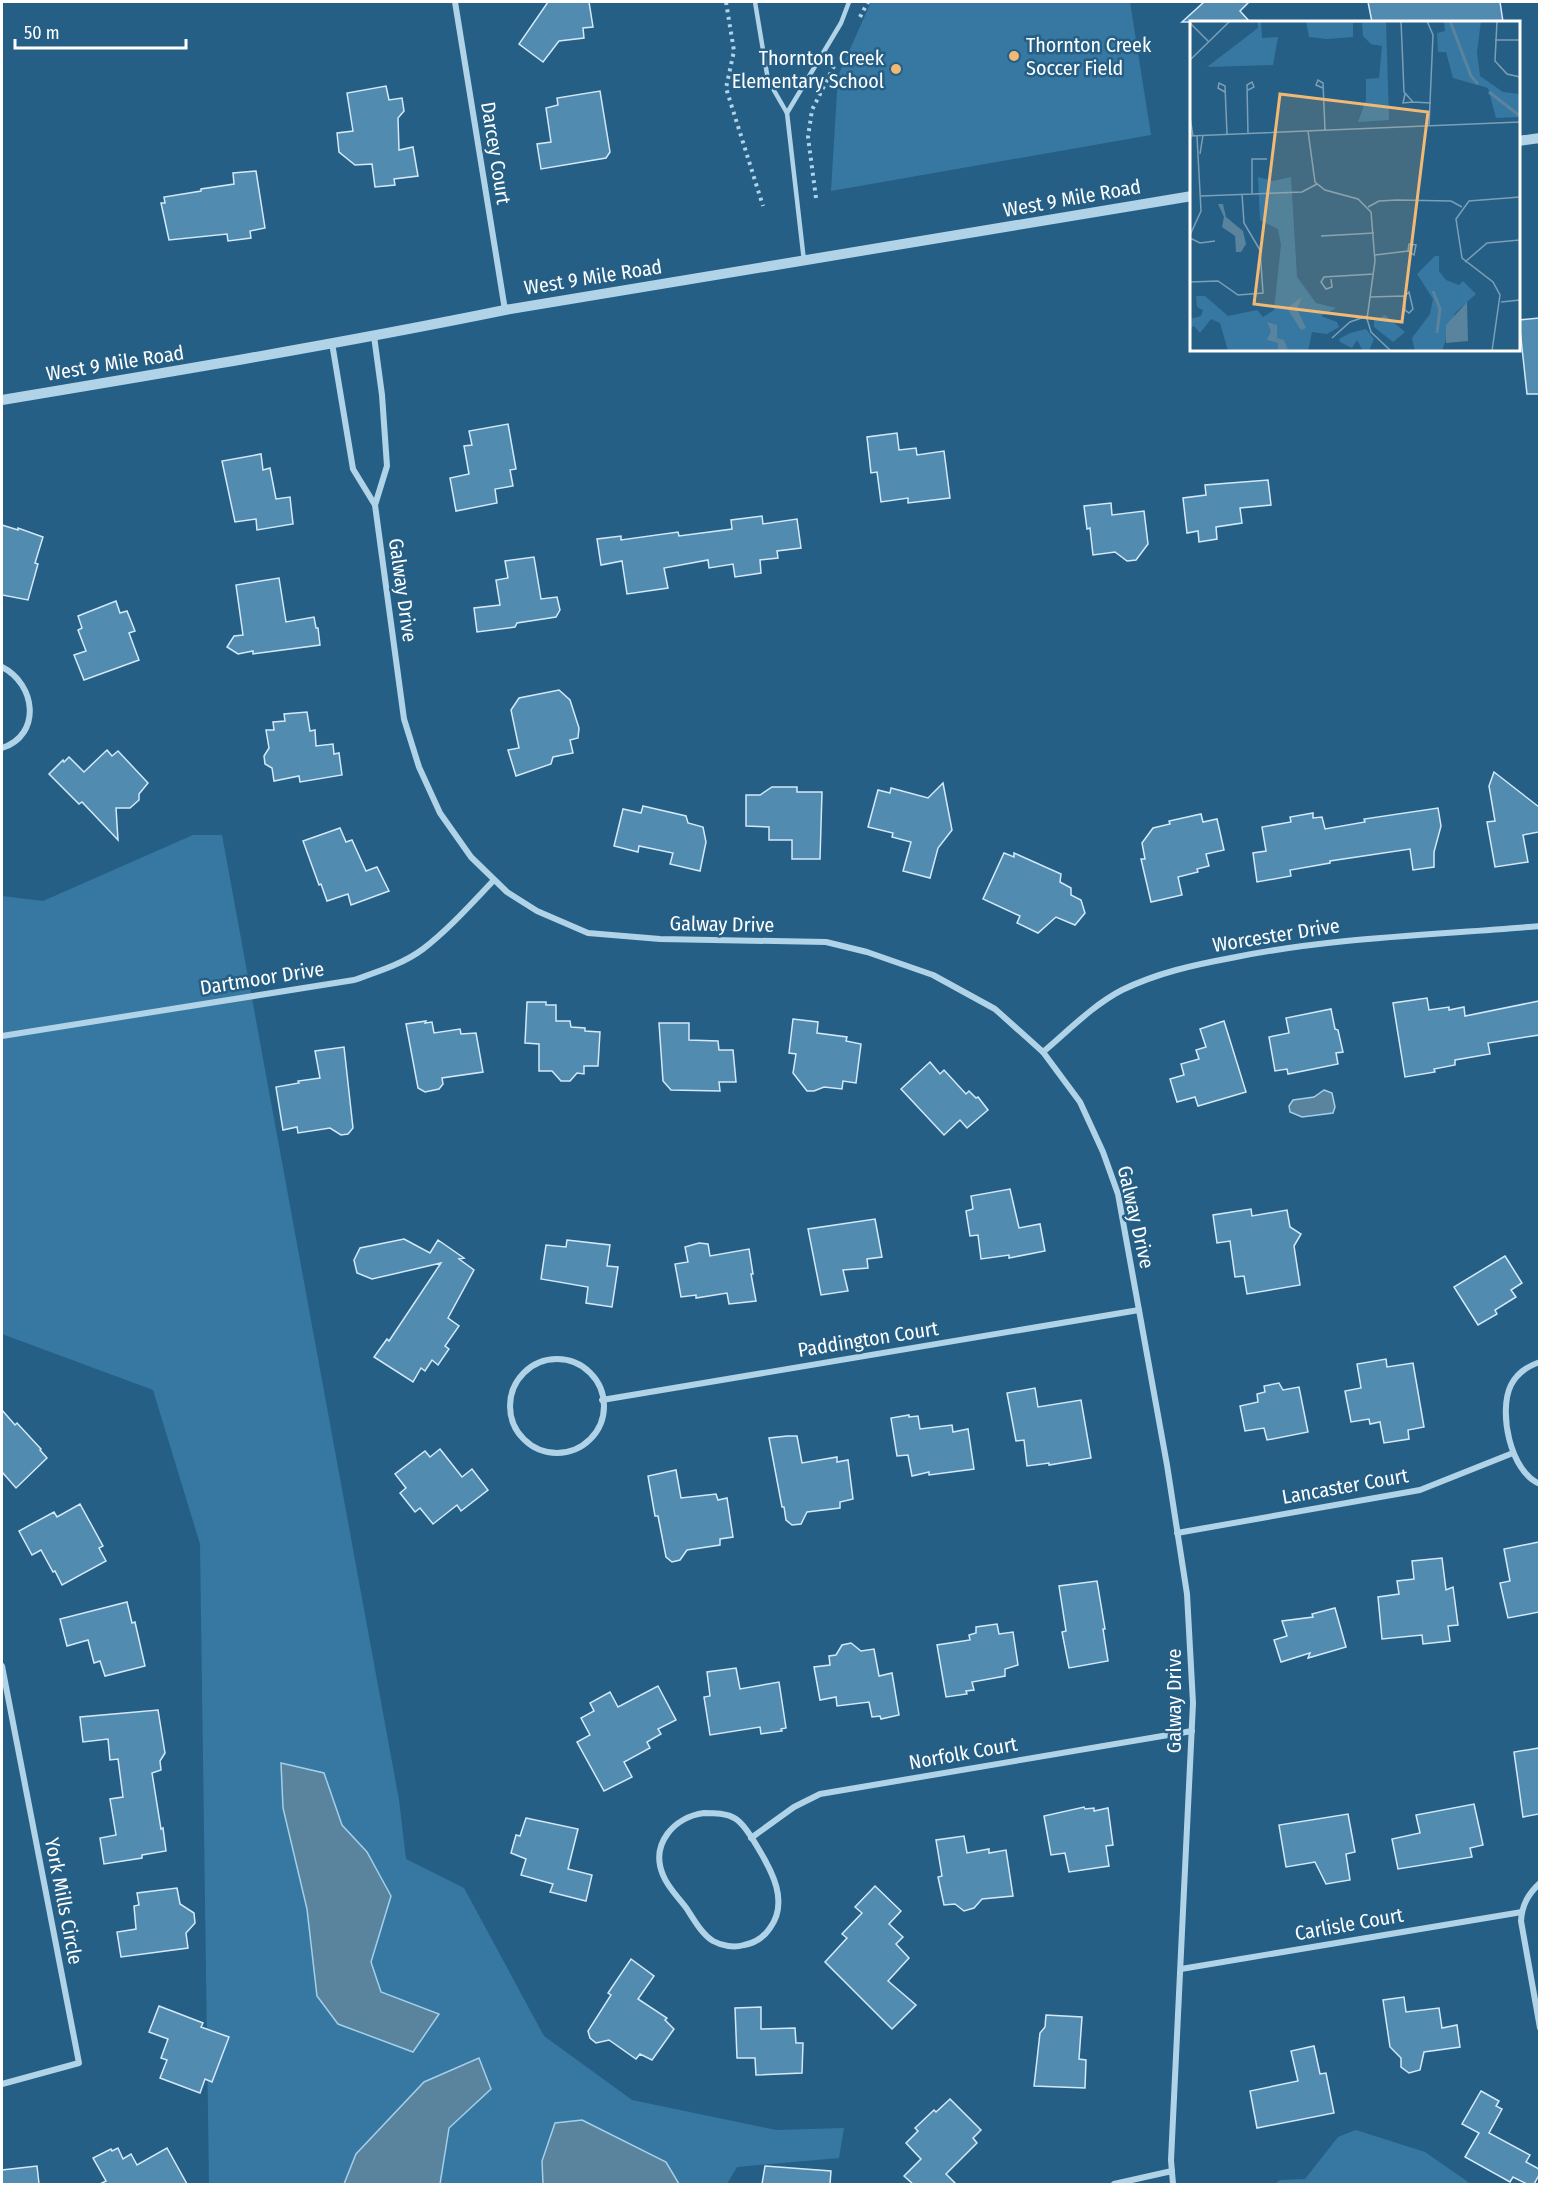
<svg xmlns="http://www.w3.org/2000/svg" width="1541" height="2186" viewBox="0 0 1541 2186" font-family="'Fira Sans Condensed',sans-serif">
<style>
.green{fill:#3778a2}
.water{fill:#5a839d;stroke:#a4cfe9;stroke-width:1.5}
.building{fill:#528bb0;stroke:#d4e9f7;stroke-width:1.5}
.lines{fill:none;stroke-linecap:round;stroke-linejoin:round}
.path{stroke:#b0d3e8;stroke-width:4;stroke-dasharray:3 4.5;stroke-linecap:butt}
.service{stroke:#b0d3e8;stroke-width:4.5}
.minor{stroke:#b0d3e8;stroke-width:6}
.tertiary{stroke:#b0d3e8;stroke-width:10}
.poi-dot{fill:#f2b974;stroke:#255f86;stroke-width:2}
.labels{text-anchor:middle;stroke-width:5;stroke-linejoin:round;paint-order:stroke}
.poi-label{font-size:20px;fill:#fff;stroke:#255f86;text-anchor:start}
.street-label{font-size:20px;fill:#fff;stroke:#255f86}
.inset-river{fill:none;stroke:#5a839d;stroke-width:3}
.inset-road{fill:none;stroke:#7c9fb6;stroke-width:1.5}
.view{fill:#f2b974;fill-opacity:0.15;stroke:#f2b974;stroke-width:3}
.inset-edge{fill:none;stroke:#fff;stroke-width:3}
</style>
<rect width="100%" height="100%" fill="#255f86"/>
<g class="green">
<path d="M871,2H1130L1151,135L831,191L838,76Z"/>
<path d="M193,835H222L399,1800L406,1859L464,1888L544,2036L632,2100L776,2130L844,2128L839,2158L737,2167L727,2184H209L200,1544L153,1390L2,1334V896L43,901Z"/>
<path d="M1356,2130L1425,2152L1471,2184H1275L1280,2180L1305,2179L1338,2137Z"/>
</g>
<g class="water">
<path d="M1324,1090L1332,1093L1335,1107L1333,1113L1302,1117L1290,1112L1289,1106L1293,1100L1314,1097Z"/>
<path d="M281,1763L324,1773L342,1825L367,1852L391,1896L371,1962L381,1992L439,2014L413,2052L338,2024L317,1996L307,1909L283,1808Z"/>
<path d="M479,2058L491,2089L449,2128L440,2184H344L356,2154L424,2082Z"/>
<path d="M582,2120L666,2162L679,2184H543L542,2161L555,2123Z"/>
</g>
<g class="building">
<path d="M548,2H589L593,27L583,28L584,38L559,41L543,62L519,44Z"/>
<path d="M1204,2H1249L1240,11L1250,22H1182Z"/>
<path d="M1368,2H1500L1503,22H1372Z"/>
<path d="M386,86L389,100L402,98L404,111L398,118L399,150L413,147L418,176L394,179L395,185L375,187L372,164L355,165L339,152L337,133L353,131L347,93Z"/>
<path d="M600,91L610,152L606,158L541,169L537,144L551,142L546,108L558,105L557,98Z"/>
<path d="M256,171L265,228L250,231L251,238L228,241L227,234L169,240L161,203H165L164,197L201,191V189L234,184L233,173Z"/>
<path d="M1539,318V394H1527L1519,320Z"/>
<path d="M508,424L516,469L510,470L513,486L495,489L497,503L456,511L450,478L469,474L464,446L472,445L469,431Z"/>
<path d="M897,433L899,450L916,448L917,455L944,451L950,498L908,503V498L881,502L877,472L871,473L867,437Z"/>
<path d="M261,454L263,470L270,468L276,499L290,497L293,524L257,530L256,519L235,522L222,461Z"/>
<path d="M1268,480L1271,505L1240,508L1242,523L1216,527L1217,539L1199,542L1198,531L1187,533L1183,498L1206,495L1205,485Z"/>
<path d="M1111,503L1112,515L1144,511L1148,544L1136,560L1127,561L1115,552L1093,555L1090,528L1087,529L1084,506Z"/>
<path d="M762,516L763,524L797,519L801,548L777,551L778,558L760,560L761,573L735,577L733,564L709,568L708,560L664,568L668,588L627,594L622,561L601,565L597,539L621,536V540L678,532L679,536L732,529L731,520Z"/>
<path d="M2,525L18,530V528L43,537L35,563L38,564L28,600L2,595Z"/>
<path d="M534,557L541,599L557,597L560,610L556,617L517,623L515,627L477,632L474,608L500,605L496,580L508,578L505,561Z"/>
<path d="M279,578L286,622L314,617L316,628H318L320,645L253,654V651L238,654L227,647L234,636L243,635L236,585Z"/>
<path d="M116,601L120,613L127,611L135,631L129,633L139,660L84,680L74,655L86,651L78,630L82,628L78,616Z"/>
<path d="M559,690L570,700L579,728L578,738L570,740L573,753L553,757L551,764L516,776L508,750L519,748L511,710L519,698Z"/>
<path d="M307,712L310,731L315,730L316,746L333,744L334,754L339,753L342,775L300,782L299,776L274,781L272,768L265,764L264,756L269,748L266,730H274L273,722L285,721L284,714Z"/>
<path d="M107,750L112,756L118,751L148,783L139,794V800L130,808H116L118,840L82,802L79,804L49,774L63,760L64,762L69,757L84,772Z"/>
<path d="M1494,772L1539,807V832L1523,835L1528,862L1495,867L1487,822L1495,821L1489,786Z"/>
<path d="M943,783L952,830L938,848L930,878L903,871L911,842L892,837L893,833L868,827L878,790L890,793L891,788L928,798Z"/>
<path d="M772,787H797V792H822L820,859H792V840H769V827L746,826V795H760Z"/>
<path d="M643,806L686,816L688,823L703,827L706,842L700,871L670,864L673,853L639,846L638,852L614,846L623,809L641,813Z"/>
<path d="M1438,808L1441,826L1434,852V867L1413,870L1410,849L1330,861V863L1290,870L1291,876L1257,882L1253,853L1266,851L1262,827L1291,822L1290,817L1313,813V818L1322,817L1325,829L1365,822L1364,819Z"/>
<path d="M1201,814L1203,822L1217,819L1224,850L1206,854L1209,866L1197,869L1198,872L1178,877L1182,895L1151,902L1141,859H1145L1142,843L1153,828L1170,824L1169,821Z"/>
<path d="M340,828L346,842L352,840L366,871L377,867L389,891L351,905L348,894L327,901L321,884L319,885L303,841Z"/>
<path d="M1004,853L1014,857V853L1061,874L1060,882L1071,888V895L1081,900L1085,913L1075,925L1056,917L1038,933L1017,923L1020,916L983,899Z"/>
<path d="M1427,998L1429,1010L1449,1007V1010L1464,1007L1465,1016L1539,1001V1035L1488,1043L1490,1054L1455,1060V1065L1434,1069L1435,1072L1405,1077L1393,1003Z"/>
<path d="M527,1002H546V1005H556V1021H570L571,1027L585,1028V1031L600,1032L598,1066H584V1074L577,1073L570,1081H561L552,1071H539V1044L525,1043Z"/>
<path d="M1331,1009L1335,1029L1338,1030L1343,1052L1336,1053L1338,1064L1288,1074L1287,1069L1275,1071L1269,1037L1289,1033L1286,1018Z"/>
<path d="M793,1019L818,1022L817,1033L847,1037L846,1041L861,1044L856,1083L843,1081L842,1089L824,1087L814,1091H807L793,1073L796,1054L789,1053Z"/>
<path d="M426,1021L425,1023L432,1022L434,1033L460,1029L461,1034L476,1033L483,1072L442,1078L443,1084L439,1089L425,1092L418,1088L406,1024Z"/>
<path d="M1224,1021L1246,1092L1198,1106L1195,1097L1177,1102L1170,1079L1184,1075L1181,1064L1199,1059L1196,1050L1206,1047L1200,1029Z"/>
<path d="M659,1023H689V1040L718,1041L719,1050H733L736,1082H719L720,1091L671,1090L663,1081Z"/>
<path d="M344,1047L353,1128L348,1134L341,1135L330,1128L298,1133L297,1127L283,1130L276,1087L299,1083L298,1081L320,1078L315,1051Z"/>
<path d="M930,1062L940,1074L944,1070L966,1094L969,1091L976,1098L978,1097L988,1110L967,1128L960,1120L944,1135L901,1089Z"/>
<path d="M1010,1189L1019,1228L1040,1224L1045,1251L1009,1258V1255L981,1259L978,1235L970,1236L966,1211L973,1209L971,1196Z"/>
<path d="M1251,1209L1252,1216L1287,1210L1290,1227L1301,1234L1294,1246L1300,1285L1247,1294L1244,1276L1235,1277L1230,1241L1217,1243L1213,1215Z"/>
<path d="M875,1219L882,1257L867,1259L868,1268L843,1270L848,1291L821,1295L808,1229Z"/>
<path d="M404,1239L430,1253L438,1240L464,1258L459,1259L474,1270L448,1318L459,1326L445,1346L449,1349L438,1365L432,1360L425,1371L421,1368L413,1382L374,1357L387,1339L389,1341L441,1263L372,1279L357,1273L354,1260L360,1248Z"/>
<path d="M567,1240L610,1245L607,1266L618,1267L612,1307L586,1303L588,1287L541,1279L546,1245L566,1247Z"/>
<path d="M699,1243L708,1244L710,1256L749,1249L753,1274H751L756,1301L729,1304L727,1293L696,1298V1295L681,1297L675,1264L688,1262L685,1247Z"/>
<path d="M1505,1256L1522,1283L1511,1290L1516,1297L1495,1310L1497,1314L1478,1325L1454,1287Z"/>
<path d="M1386,1359L1387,1367L1413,1363L1424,1427L1408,1430L1409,1439L1384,1443L1380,1422L1370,1424L1369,1419L1351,1422L1345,1391L1361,1388L1357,1364Z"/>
<path d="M1279,1383L1283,1390L1299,1387L1308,1432L1267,1440L1264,1428L1245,1431L1240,1406L1258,1402L1257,1394L1265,1392L1264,1386Z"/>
<path d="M1035,1388L1038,1407L1081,1400L1091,1458L1049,1465V1463L1027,1466L1024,1440L1016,1441L1007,1393Z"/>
<path d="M2,1410L15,1425L17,1423L41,1449L40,1450L47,1458L16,1488L2,1472Z"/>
<path d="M909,1415V1417L918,1416L920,1429L952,1425L953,1432L968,1429L974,1469L929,1475V1472L912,1476L908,1455L897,1456L891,1418Z"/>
<path d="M787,1436H797L802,1463L837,1457V1462L848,1460L853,1499L840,1502V1508L807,1512L801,1524L792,1525L786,1520L784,1507H782L769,1438Z"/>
<path d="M440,1449L462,1477L472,1469L488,1490L461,1511L457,1505L433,1524L420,1508L415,1512L400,1493L406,1488L395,1474L425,1451L430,1457Z"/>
<path d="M676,1470L681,1498L716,1494L718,1500L727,1498L733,1537L720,1539V1545L687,1550L680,1560L672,1562L666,1557L658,1516H655L648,1476Z"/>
<path d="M80,1504L103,1546L99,1548L106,1561L62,1585L55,1571L53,1572L41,1550L32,1555L19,1531L54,1512L57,1517Z"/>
<path d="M1539,1542V1612L1508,1618L1500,1583L1510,1581L1504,1549Z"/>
<path d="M1442,1558L1446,1590L1453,1587L1458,1625L1448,1626L1450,1641L1423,1644L1422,1635L1382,1639L1378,1597L1399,1594L1397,1581L1414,1579L1412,1561Z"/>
<path d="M1097,1581L1105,1629H1103L1108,1661L1069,1668L1062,1632L1066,1631L1059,1586Z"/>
<path d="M127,1602L132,1623L135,1622L145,1666L105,1676L100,1661L94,1663L88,1640L67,1646L60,1619Z"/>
<path d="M1335,1608L1346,1647L1308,1658L1310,1653L1281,1662L1274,1640L1287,1636L1282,1621L1313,1617L1312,1614Z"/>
<path d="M997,1624L999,1634L1013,1632L1018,1665L1005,1669V1676L972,1682L974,1690L966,1691L967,1694L946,1697L937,1645L970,1640L969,1635L976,1633V1627Z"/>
<path d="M851,1643L861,1651L874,1649L879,1676L892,1673L899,1715L881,1719L880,1716L872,1717L869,1702L837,1706L836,1697L820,1700L814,1667L830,1665L829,1656L836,1655L842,1645Z"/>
<path d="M736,1668L740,1689L779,1682L786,1728L781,1729L782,1731L761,1734L760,1727L710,1735L704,1697L710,1696L707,1672Z"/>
<path d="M658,1686L676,1720L658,1729L661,1734L647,1742L650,1748L624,1762L632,1777L604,1791L577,1742L590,1735L581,1718L594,1711L590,1703L610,1692L618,1707Z"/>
<path d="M158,1710L165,1753L160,1761L161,1770L152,1773L161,1829L163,1828L166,1851L142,1855V1858L104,1864L100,1838L116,1835L110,1799L123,1797L118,1759L110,1760L108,1739L83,1742L80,1717Z"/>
<path d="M1539,1748V1814L1523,1817L1514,1752Z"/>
<path d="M1474,1804L1483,1845L1470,1848L1472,1857L1398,1869L1392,1839L1420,1833L1416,1815Z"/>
<path d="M1084,1807L1085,1809L1094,1808V1811L1108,1808L1113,1845L1106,1846L1109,1866L1069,1872L1065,1853L1051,1855L1044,1816Z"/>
<path d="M1348,1814L1355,1852L1346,1854L1350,1880L1326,1884L1315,1862L1286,1867L1279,1825Z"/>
<path d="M526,1818L578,1829L568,1869L592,1875L586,1901L550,1892L553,1884L521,1875L526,1859L511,1853L516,1835L520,1836Z"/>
<path d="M964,1836L967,1853L989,1849V1853L1006,1850L1013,1896L982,1899L974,1908L964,1911L955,1904L944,1905L938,1877L942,1876L936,1840Z"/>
<path d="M875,1886L901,1911L889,1924L903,1937L896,1944L909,1958L888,1981L916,2005L892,2029L825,1962L847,1938L842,1934L862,1913L855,1907Z"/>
<path d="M177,1888L180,1904L194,1913L195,1923L186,1933L188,1948L121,1957L117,1932L136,1929L134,1906L139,1905L137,1893Z"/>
<path d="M631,1959L654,1976L638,1999L667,2018L665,2020L674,2029L652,2060L640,2054L636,2059L609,2040L596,2043L590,2038L588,2031L611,1995L608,1993Z"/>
<path d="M1404,1997L1406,2012L1439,2008L1442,2028L1457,2025L1460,2047L1424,2052L1420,2070L1409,2073L1401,2067V2058L1390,2047L1383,2000Z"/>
<path d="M159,2006L203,2023L201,2027L229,2037L212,2082L205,2079L200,2093L160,2078L167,2060L161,2058L168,2039L149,2032Z"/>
<path d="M761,2007V2029L795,2028L796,2043H803L802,2073L756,2075L755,2058H737L735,2008Z"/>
<path d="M1046,2015L1082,2017L1079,2059L1086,2060L1085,2088L1034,2086L1040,2033L1045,2027Z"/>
<path d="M1314,2046L1320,2074L1326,2073L1334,2113L1257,2128L1250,2091L1298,2081L1291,2051Z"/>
<path d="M1481,2091L1499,2101L1496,2106L1502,2109L1489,2133L1530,2155L1526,2162L1539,2169V2175L1534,2184H1527L1513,2177L1510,2182L1465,2157L1479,2133L1462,2124Z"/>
<path d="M950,2099L981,2130L973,2138L977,2143L946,2174L956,2184H913L904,2176L921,2159L906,2143L918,2131L915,2128L934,2110L936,2112Z"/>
<path d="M118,2148L123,2159L131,2154L137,2165L167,2148L187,2184H100L106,2181L93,2158L111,2149L112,2151Z"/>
<path d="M37,2166L39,2184H2V2170Z"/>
<path d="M765,2166L831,2171L830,2184H762Z"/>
</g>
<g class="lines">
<g class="path">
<path d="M726,2L734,51L726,88L763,206"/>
<path d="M860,17L868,2"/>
<path d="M816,198L808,137L812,110L835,64"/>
</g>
<g class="service">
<path d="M755,2L768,80L787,113L804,261"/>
<path d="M787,113L841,23L849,2"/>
</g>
<g class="minor">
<path d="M455,2L505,310"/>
<path d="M374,336L382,395L387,466L375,505L404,719L419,767L440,813L471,857L507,892L537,911L588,933L660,939L826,942L867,952L933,975L995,1009L1043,1052L1080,1102L1103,1152L1118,1194L1167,1465L1187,1594L1193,1703L1171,2160L1173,2184"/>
<path d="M332,343L353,469L375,505"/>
<path d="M2,667C36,684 42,735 2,748"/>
<path d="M2,1036L354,980C377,972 403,964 423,949C449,929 471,904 494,880"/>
<path d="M1043,1052C1068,1031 1093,1005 1122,990C1157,973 1193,965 1231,958C1333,937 1436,935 1540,926"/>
<circle cx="557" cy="1406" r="47"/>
<path d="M1540,1362C1528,1366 1517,1373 1511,1385C1498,1411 1510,1472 1540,1484"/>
<path d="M602,1400L1139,1310"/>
<path d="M1177,1533L1420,1490L1513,1453"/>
<path d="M2,1666L79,2063L2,2084"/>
<path d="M704,1813C714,1813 727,1813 736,1819C745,1825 752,1838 758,1848C772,1871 789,1902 770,1928C764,1937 755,1943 744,1945C734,1948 722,1946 713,1941C702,1934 694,1920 687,1909C679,1898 668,1888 663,1875C650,1844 674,1817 704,1813Z"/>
<path d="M751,1838L794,1807L820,1794L1192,1731"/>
<path d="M1540,1883C1528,1894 1522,1905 1521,1921L1540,2028"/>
<path d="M1181,1969L1522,1912"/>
<path d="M1114,2184L1172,2171"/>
</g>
<g class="tertiary">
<path d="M1518,141L1540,138"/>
<path d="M2,400C170,372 338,344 505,310L1192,196"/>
</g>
</g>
<g class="poi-dot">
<circle cx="1014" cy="56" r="6"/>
<circle cx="896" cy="69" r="6"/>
</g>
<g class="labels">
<g class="poi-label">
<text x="1026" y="52">Thornton Creek<tspan x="1026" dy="23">Soccer Field</tspan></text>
<text x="884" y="65" text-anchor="end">Thornton Creek<tspan x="884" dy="23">Elementary School</tspan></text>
</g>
<g class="street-label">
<text transform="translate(496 153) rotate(81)" y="7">Darcey Court</text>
<text transform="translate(1072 198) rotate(-10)" y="7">West 9 Mile Road</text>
<text transform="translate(593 277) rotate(-9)" y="7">West 9 Mile Road</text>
<text transform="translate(115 363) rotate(-9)" y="7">West 9 Mile Road</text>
<text transform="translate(403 590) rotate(82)" y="7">Galway Drive</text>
<text transform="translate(722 924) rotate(1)" y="7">Galway Drive</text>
<text transform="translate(1276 935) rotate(-9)" y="7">Worcester Drive</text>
<text transform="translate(262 978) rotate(-9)" y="7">Dartmoor Drive</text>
<text transform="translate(1136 1217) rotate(77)" y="7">Galway Drive</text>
<text transform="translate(868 1339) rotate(-9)" y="7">Paddington Court</text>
<text transform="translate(1345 1486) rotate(-10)" y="7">Lancaster Court</text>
<text transform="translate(1174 1701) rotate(-90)" y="7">Galway Drive</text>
<text transform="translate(963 1753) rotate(-10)" y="7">Norfolk Court</text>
<text transform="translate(64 1901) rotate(79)" y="7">York Mills Circle</text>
<text transform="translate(1349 1924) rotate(-10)" y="7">Carlisle Court</text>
</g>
</g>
<g transform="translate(1190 21)">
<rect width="330" height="330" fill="#255f86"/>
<path d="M68,0H71L72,17L88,16L83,44L17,46L68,7ZM116,0H196L199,99L168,101L176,79V58L189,57L192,25L181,23L173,15L172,2H163V16L137,18L119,16ZM254,0H291L287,31L290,55L313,71L330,73V96L306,97L298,67L263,57L256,31H248L247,12L255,10ZM68,156L83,160L101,156L107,256L126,282L146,287L131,295L147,301L149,306L137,313L122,311L118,330H38L30,302L21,298L10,312L4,305L0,307V298L11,295L13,289L7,286L6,275H15L38,295L67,289L73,296L84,289L91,224L88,208L70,199ZM245,235H249V250L256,259L269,264L273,260L286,273L265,292L252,330H225L222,317L240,293L243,278L227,253ZM195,294L215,311L203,321L184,306V300ZM176,308L184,318L179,330H173L167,319L162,327L150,321L149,318L160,312Z" fill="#3778a2"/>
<path d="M28,183H33L36,196L53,210L56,223L51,231H46L45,215L32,206L34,196ZM112,276L107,288L116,307L111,309L97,287ZM277,281L278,320L256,322V304ZM77,301L87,304V317L94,319L98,329L88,330V322L77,319L81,310Z" fill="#5a839d"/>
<path class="inset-river" d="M260,0L281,55L288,63M299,71L330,95M243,270L250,288L247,312"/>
<path class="inset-road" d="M211,0L214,71L223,81L241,82M237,0L243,14L239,104M307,0L305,40L317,53L330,56M0,2L18,20M305,19H330M0,39L40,0M133,67L126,64L128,59L133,62L135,109M58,69L64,66L62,61L57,64L58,113M35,71L28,67L29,62L35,65L37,113M215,73L213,82L223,81M0,96L3,115M118,110L125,161L135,169L168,178L181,191L185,240L177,298L181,311L201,330M0,115L330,101M10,133L13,114M62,173V138H77M11,175L112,171L127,163M178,186L189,180L207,179L261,180L272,186M0,214L11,190L7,115M131,215L184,212M0,217L10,222L25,220M185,234L218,230L224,234L226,224L219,223L218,230M275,241L297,222L330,219M141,258L142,266L136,268L131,261L134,256L184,253M0,261L28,260L48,274L73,272L70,229L54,202L52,173M219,271L223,288L219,292L215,289L214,276ZM180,276L214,275M311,281L330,279M142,317L160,301L177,295M302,330L310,274L303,261L272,237L266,198L279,180L330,176"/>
<path class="view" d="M90,73L238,91L212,301L64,283Z"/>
<rect width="330" height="330" class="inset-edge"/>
</g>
<rect width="1541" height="2186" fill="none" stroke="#ffffff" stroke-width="6"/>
<path d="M15 39v9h171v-9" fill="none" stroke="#ffffff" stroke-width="3"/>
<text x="24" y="39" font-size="18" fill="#ffffff" stroke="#255f86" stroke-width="4.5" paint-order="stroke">50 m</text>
</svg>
